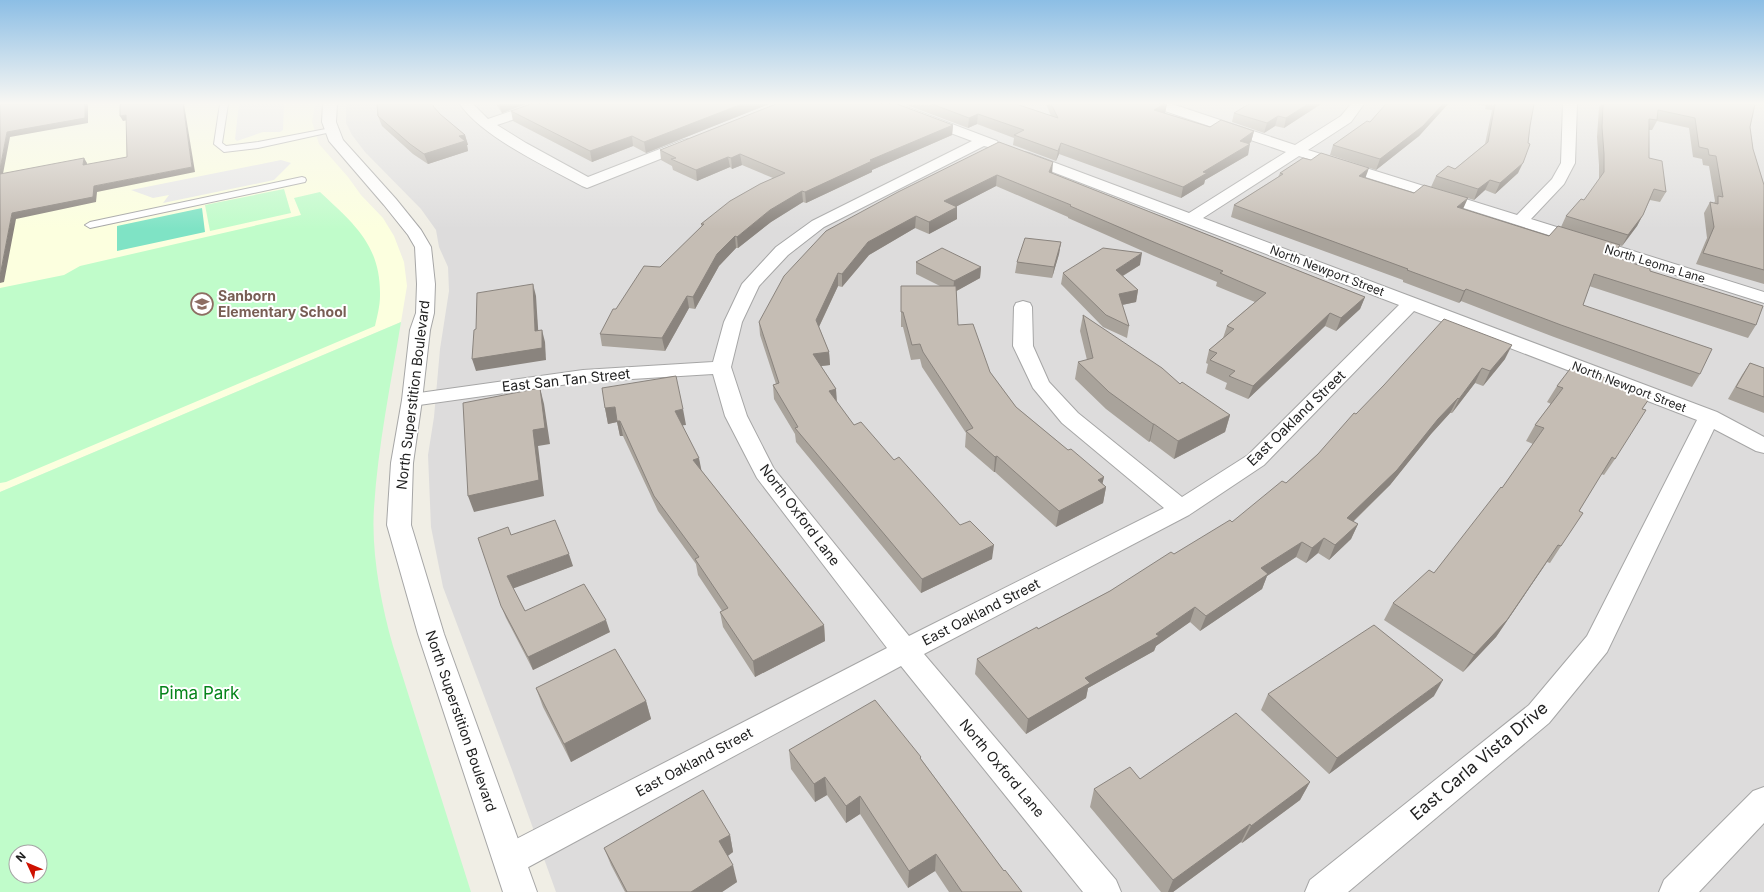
<svg xmlns="http://www.w3.org/2000/svg" width="1764" height="892" viewBox="0 0 1764 892" font-family="Inter,sans-serif">
<style>
.residential{fill:#dddcdc}
.education{fill:#fcffdf}
.park{fill:#c0fcca;fill-rule:evenodd}
.pitch{fill:#7fe3c5}
.parking{fill:#e7e7e7}
.lines{fill:none;stroke-linecap:round;stroke-linejoin:round}
.service-casing{stroke:#a6a6a6;stroke-width:2}
.minor-casing{stroke:#a6a6a6;stroke-width:2}
.tertiary-casing{stroke:#a6a6a6;stroke-width:2}
.service{fill:#fff;fill-rule:evenodd}
.minor{fill:#fff;fill-rule:evenodd}
.tertiary{fill:#fff;fill-rule:evenodd}
.wall{fill:#a9a39b}
.shaded-wall{fill:#8a847e}
.building{fill:#c5bdb4;stroke:#8a847e}
.labels{text-anchor:middle;stroke-width:4;stroke-linejoin:round;paint-order:stroke}
.far-street-label{font-size:12px;fill:#1f1f1f;stroke:#fff}
.education-label{font-size:14px;font-weight:bold;fill:#785e54;stroke:#fff;text-anchor:start}
.street-label{font-size:14px;fill:#1f1f1f;stroke:#fff}
.near-park-label{font-size:17px;fill:#06841b;stroke:#fff}
.near-street-label{font-size:17px;fill:#1f1f1f;stroke:#fff}
</style>
<rect width="100%" height="100%" fill="#f0eee5"/>
<path class="residential" d="M346,104H1764V892H556L512,770L443,587L431,527L428,455L434,417L440,349L449,291L448,267L439,247L436,230L421,209L365,152L352,135L346,123Z"/>
<path class="education" d="M0,104H315L312,122L319,144L348,177L361,195L383,218L394,236L404,262L407,286L401,322L0,492Z"/>
<g class="park">
<path d="M284,189L291,213L210,231L205,205Z"/>
<path d="M320,192C354,224 381,245 380,296C380,306 377,317 375,326L6,482L0,483V288L64,275L80,266L301,215L294,198Z"/>
<path d="M401,322C391,383 378,445 374,508C371,552 381,604 393,646L471,892H0V492ZM16,852H40V876H16Z"/>
</g>
<path class="pitch" d="M202,208L205,232L117,251V226Z"/>
<g class="parking">
<path d="M239,104H284L283,130L280,132H263L237,141L235,139Z"/>
<path d="M281,160L291,163L274,180L163,203L169,195L153,198L131,190Z"/>
</g>
<g class="lines">
<g class="service-casing">
<g id="service">
<path d="M220,104H228L222,143L226,146L258,142L331,128L335,130L331,132L258,148L224,152L214,144Z"/>
<path d="M302,177L305,178L306,180L305,182L90,228L85,225L90,222Z"/>
</g>
</g>
<g class="minor-casing">
<g id="minor">
<path d="M460,104H473L488,119L532,104H552L551,107L497,125L526,143L588,177L683,140L688,139L693,140L695,143L693,146L587,188L582,186C546,166 482,137 460,104Z"/>
<path d="M880,104H899L997,141L999,144L997,147L992,148L984,146L824,227L788,255L759,286L742,322L731,367L747,416L774,469L909,636L1164,508L1062,423L1033,388L1013,346L1014,307L1016,303L1023,301L1030,303L1032,307L1033,346L1049,382L1078,413L1182,497L1248,455L1399,305L1019,159L1017,156L1019,153L1024,152L1029,153L1189,213L1286,152L1153,107L1152,104H1172L1295,145L1341,116L1351,104H1364L1351,122L1308,150L1517,215L1552,179L1561,163L1563,104H1577L1575,163L1564,184L1531,219L1764,292V303L1299,156L1203,218L1717,412L1764,437V453L1756,451L1714,429L1607,652L1549,723L1348,892H1305L1310,880L1529,705L1587,636L1697,420L1414,311L1264,465L1189,515L924,654L1116,880L1121,892H1083L901,666L521,871L509,876L497,871L493,860L497,849L887,648L757,478L725,416L713,374L583,382L412,406L405,405L402,400L405,395L412,394L583,370L713,362L724,322L742,284L776,247L812,221L972,141L881,107Z"/>
</g>
</g>
<g class="tertiary-casing">
<g id="tertiary">
<path d="M323,104H337L336,122L343,140L396,199L421,230L431,247L435,284L434,313L430,330L422,400L413,463L411,525L444,634L537,892H503L418,634L387,525L391,463L402,400L410,330L416,313L417,284L415,247L408,235L384,205L329,141L322,122Z"/>
<path d="M1764,787V823L1699,892H1659L1664,880L1753,791Z"/>
</g>
</g>
<use href="#service" class="service"/>
<use href="#minor" class="minor"/>
<use href="#tertiary" class="tertiary"/>
</g>
<g class="wall">
<path d="M377,104H433L434,107L440,114L465,135L468,145H467L468,151L428,164L413,154L382,126L378,116Z"/>
<path d="M496,104H526L502,113Z"/>
<path d="M769,104L646,153L633,146L592,162L513,121L511,111Z"/>
<path d="M904,104H1016L1051,116L1046,104H1167L1165,113L1210,127L1254,131L1251,142L1249,144L1248,155L1205,180L1204,184L1181,198L1059,154L1056,161L1013,145L1014,138L977,124L968,128Z"/>
<path d="M1321,104L1284,128L1275,126L1264,133L1232,122L1234,113Z"/>
<path d="M1386,104H1448L1419,136L1376,170L1330,155L1333,145L1370,122Z"/>
<path d="M1474,104H1534L1518,173L1495,194L1485,190L1474,200L1431,187L1436,176L1455,169L1485,144L1492,110L1485,109L1486,106Z"/>
<path d="M1601,104H1755L1750,127L1753,149L1764,185V284L1696,264L1707,238L1704,213L1710,202L1714,203L1715,201L1709,166L1703,165L1702,159L1693,157L1689,128L1657,121L1652,130H1649V158L1666,192L1660,202L1650,200L1637,226L1622,246L1561,227L1566,216L1584,200L1599,180V165L1597,137L1599,108Z"/>
<path d="M953,125L952,135L872,170V172L806,203L803,202L771,222L738,248H736L719,266L695,309L689,308L665,351L602,346L600,334L616,309L702,227L701,224L773,178L742,165L732,169L730,167L697,181L673,170L672,166L661,160L660,150Z"/>
<path d="M999,142L1052,173L1365,297L1360,309L1336,331L1325,326L1248,399L1225,389L1227,383L1206,373L1208,364L1206,363L1209,350L1223,338L1227,326L1255,302L1216,286L1217,282L1154,256L1068,218V217L996,186L957,206V219L929,234L915,228L869,255L842,287L838,286L819,327L829,352L830,365L821,366L836,389V401L854,425L894,460L992,559L921,593L796,442L795,434L774,399L773,385L776,384L760,335L759,322Z"/>
<path d="M1280,173L1366,178L1614,257L1650,271L1756,325L1748,338L1589,286L1583,305L1700,374L1692,387L1554,337L1461,301L1459,303L1403,282V280L1231,217L1234,205L1278,177Z"/>
<path d="M1061,242L1059,254L1052,278L1015,273L1017,262Z"/>
<path d="M916,262L981,267L980,278L956,291L958,325L990,372L1016,407L1068,450L1104,477L1102,483L1106,487L1103,503L1056,527L995,472H994L965,447L966,433L922,367L920,359L911,360L903,327H901V286H940L916,274Z"/>
<path d="M1140,265L1123,276L1138,290L1136,302L1122,305L1129,326L1127,338L1103,327L1061,284L1063,273Z"/>
<path d="M1083,315L1180,384L1230,415L1225,432L1174,459L1150,441L1149,442L1106,409L1075,379L1078,362L1087,360L1080,331Z"/>
<path d="M1505,359L1483,386L1475,383L1452,413H1450L1431,434L1390,485L1353,522L1358,524L1351,539L1329,560L1318,553L1306,563L1296,557L1267,576L1262,589L1200,631L1190,622L1156,646L1154,651L1088,688L1086,698L1026,734L975,674L977,659L1038,629L1110,591L1174,554L1232,522L1286,483L1318,454L1356,414Z"/>
<path d="M1750,363L1764,368V413L1728,399L1742,375Z"/>
<path d="M1557,386L1651,396L1642,409L1615,459L1604,475L1601,474L1579,511L1561,546L1550,563L1547,562L1496,637L1463,672L1384,620L1393,603L1434,573L1502,488L1533,444L1526,441L1535,425L1551,404L1547,402Z"/>
<path d="M605,408L686,425H682L701,470L824,625L825,641L755,677L723,627L720,612L722,611L698,575L696,564L658,511L623,436H620L617,422L608,424Z"/>
<path d="M511,535L573,566L513,588L525,611L610,632L533,670L506,618L501,606Z"/>
<path d="M536,688L646,701L651,719L571,762L543,707Z"/>
<path d="M1268,694L1434,696L1329,774L1261,710Z"/>
<path d="M789,750L921,759L1004,871L1022,892H949L935,871L908,888L860,814L846,823L827,795L815,802L791,769Z"/>
<path d="M1140,779L1310,782L1300,800L1242,843L1241,842L1173,892H1161L1090,807L1094,789Z"/>
<path d="M730,835L733,852L728,856L737,882L722,892H625L611,865L604,848Z"/>
</g>
<g class="shaded-wall">
<path d="M85,104H88V123L10,137L2,179L0,175V169L7,132Z"/>
<path d="M183,104H184L195,172L97,192L96,202L16,219L4,282L0,283V276L12,213L94,186L192,167Z"/>
<path d="M499,104H526L502,113Z"/>
<path d="M742,104H769L646,153L644,142Z"/>
<path d="M1164,104H1167L1165,113L1153,120L1154,110Z"/>
<path d="M1308,104H1321L1284,128L1286,118Z"/>
<path d="M1443,104H1448L1419,136L1376,170L1380,159Z"/>
<path d="M978,114L977,124L968,128L969,118Z"/>
<path d="M126,115L128,120L123,121L120,116Z"/>
<path d="M1278,116L1275,126L1264,133L1267,123Z"/>
<path d="M953,125L952,135L872,170V172L806,203L805,192L870,160Z"/>
<path d="M1254,131L1251,142L1237,151L1240,141Z"/>
<path d="M465,135L468,145H467L468,151L428,164L424,154L459,136Z"/>
<path d="M632,136L633,146L592,162L590,151Z"/>
<path d="M1061,143L1059,154L1056,161L1058,151Z"/>
<path d="M1250,144L1248,155L1205,180L1204,184L1181,198L1183,187L1203,172Z"/>
<path d="M740,154L742,165L732,169L731,158Z"/>
<path d="M728,157L730,167L697,181L696,170Z"/>
<path d="M84,158L87,163L86,170L83,165Z"/>
<path d="M1053,162L1052,174L1049,172Z"/>
<path d="M1523,163L1518,173L1495,194L1500,183Z"/>
<path d="M1369,168L1365,179L1359,176Z"/>
<path d="M997,175L996,186L944,213V201Z"/>
<path d="M1490,180L1485,190L1474,200L1478,189Z"/>
<path d="M802,191L803,202L771,222L738,248L737,237L770,210Z"/>
<path d="M1468,198L1463,209L1457,207Z"/>
<path d="M957,207V219L929,234V222Z"/>
<path d="M1643,215L1637,226L1622,246L1628,235Z"/>
<path d="M916,216L915,228L869,255L842,287V274L868,242Z"/>
<path d="M735,236L736,248L719,266L695,309L693,297L717,254Z"/>
<path d="M1061,242L1059,254L1052,278L1054,267Z"/>
<path d="M1620,245L1614,257L1612,256Z"/>
<path d="M1142,253L1140,265L1114,281L1116,270Z"/>
<path d="M981,267L980,278L953,293L954,281Z"/>
<path d="M838,273V286L816,333V320Z"/>
<path d="M533,284L536,296L539,343L535,331Z"/>
<path d="M1466,289L1461,301L1459,303L1464,291Z"/>
<path d="M1138,290L1136,302L1117,306L1119,294Z"/>
<path d="M687,296L689,308L665,351L662,338Z"/>
<path d="M1365,297L1360,309L1336,331L1341,318Z"/>
<path d="M1330,313L1325,326L1248,399L1253,386Z"/>
<path d="M542,330L545,342L546,360L476,371L472,359Z"/>
<path d="M1512,345L1505,359L1483,386L1490,371Z"/>
<path d="M829,352L830,365L813,367V354Z"/>
<path d="M1482,368L1475,383L1452,413L1459,399Z"/>
<path d="M540,388L544,404L550,444L538,446L544,496L474,512L468,496L533,430Z"/>
<path d="M836,389L837,402L829,391Z"/>
<path d="M1458,398L1450,413L1431,434L1390,485L1341,533L1347,518L1438,419Z"/>
<path d="M615,407L620,421L623,436H620L617,422L608,424L605,408Z"/>
<path d="M683,409L686,425L677,426L675,411Z"/>
<path d="M1230,415L1225,432L1174,459L1178,441Z"/>
<path d="M1153,424H1154L1150,441L1149,442Z"/>
<path d="M997,456L995,472H994L995,457Z"/>
<path d="M699,458L702,473L693,460Z"/>
<path d="M1104,477L1101,490L1106,487L1103,503L1056,527L1059,511L1098,480Z"/>
<path d="M1358,524L1351,539L1329,560L1335,545Z"/>
<path d="M1324,538L1318,553L1306,563L1312,548Z"/>
<path d="M1302,542L1296,557L1267,576L1262,589L1200,631L1206,616L1261,568Z"/>
<path d="M994,545L992,559L921,593L922,579Z"/>
<path d="M569,554L573,566L512,589L507,576Z"/>
<path d="M1547,562L1496,637L1463,672L1474,655Z"/>
<path d="M1195,607L1190,622L1156,646L1154,651L1088,688L1086,698L1026,734L1028,719L1085,678L1156,634Z"/>
<path d="M606,620L610,632L533,670L528,657Z"/>
<path d="M824,625L825,641L755,677L753,661Z"/>
<path d="M1443,680L1434,696L1329,774L1337,758Z"/>
<path d="M646,701L651,719L571,762L564,744Z"/>
<path d="M825,777L827,795L815,802L814,784Z"/>
<path d="M1310,782L1300,800L1242,843L1251,826Z"/>
<path d="M860,796V814L846,823V806Z"/>
<path d="M1250,824L1241,842L1173,892H1168L1173,880Z"/>
<path d="M730,835L733,852L723,859L719,841Z"/>
<path d="M936,854L935,871L908,888L909,871Z"/>
<path d="M733,865L737,882L722,892H691Z"/>
</g>
<g class="building">
<path d="M3,104H85V118L7,132L0,169V105Z"/>
<path d="M120,104H183L192,167L94,186L93,197L12,213L0,276V174L84,158L83,165L127,157L126,115L120,116Z"/>
<path d="M377,104H433V106L440,114L465,135L459,136L465,141L424,154L410,144L378,116Z"/>
<path d="M531,104H742L644,142L632,136L590,151L511,111Z"/>
<path d="M776,104H897L953,125L870,160L872,161L805,192L802,191L770,210L737,237L735,236L717,254L693,297L687,296L662,338L600,334L613,309H616L644,266L660,267L704,224H701L730,201L760,184L785,173L740,154L731,158L728,157L696,170L671,159L676,158L660,150Z"/>
<path d="M932,104H1016L1058,118L1051,104H1164L1154,110L1210,127L1221,120L1254,131L1240,141L1250,144L1203,172L1207,173L1183,187L1061,143L1058,151L1014,135L1024,130L978,114L969,118Z"/>
<path d="M1249,104H1308L1286,118L1278,116L1267,123L1234,113Z"/>
<path d="M1386,104H1443L1423,126L1380,159L1333,145L1367,121L1370,122Z"/>
<path d="M1495,104H1534L1530,126L1528,143L1530,144L1523,163L1500,183L1490,180L1478,189L1436,176L1448,166L1455,169L1488,142Z"/>
<path d="M1603,104H1755L1750,127L1753,149L1764,185V270L1703,253L1714,227L1710,202L1718,204V196L1723,197L1716,156L1709,155L1708,149L1699,147L1695,118L1658,110L1657,120L1649,119V158L1662,161L1666,192L1654,189L1643,215L1628,235L1566,216L1581,199L1584,200L1604,172V154L1602,127Z"/>
<path d="M999,142L1053,162L1049,172L1365,297L1341,318L1330,313L1253,386L1229,376L1235,371L1210,360L1217,353L1209,350L1234,329L1227,326L1266,293L1220,273L1223,271L1156,243L1070,206L1071,205L997,175L944,201L957,207L929,222L916,216L868,242L842,274L838,273L816,320L829,352L813,354L836,389L829,391L854,425L861,422L894,460L899,457L960,525L970,521L994,545L922,579L795,428L798,427L773,385L779,383L759,322L784,276L826,231L898,192Z"/>
<path d="M1321,153L1369,168L1359,176L1414,193L1424,185L1468,198L1457,207L1549,236L1558,226L1620,245L1612,256L1650,269V271L1763,306L1756,325L1594,274L1583,305L1712,349L1700,374L1561,325L1466,289L1464,291L1407,270L1408,269L1234,205L1283,174L1280,173L1303,158L1311,160Z"/>
<path d="M1025,238L1061,242L1054,267L1017,262Z"/>
<path d="M942,248L981,267L954,281L916,262Z"/>
<path d="M1103,248L1142,253L1116,270L1138,290L1119,294L1129,326L1106,315L1063,273Z"/>
<path d="M533,284L535,331L542,330V348L472,359L474,330L476,329L477,293Z"/>
<path d="M901,286H956L958,325L973,324L990,372L1016,407L1068,450L1071,449L1104,477L1098,480L1106,487L1059,511L997,456L995,457L966,431L973,428L923,352L920,344L912,345L903,312H901Z"/>
<path d="M1083,315L1162,368L1180,384L1182,382L1230,415L1178,441L1154,424H1153L1109,392L1078,362L1093,358Z"/>
<path d="M1444,319L1512,345L1490,371L1482,368L1459,399L1458,398L1438,419L1397,470L1347,518L1358,524L1335,545L1324,538L1312,548L1302,542L1261,568L1268,574L1206,616L1195,607L1156,634L1159,636L1085,678L1090,683L1028,719L977,659L1037,627L1038,629L1110,591L1171,552L1174,554L1230,520L1232,522L1282,481L1286,483L1318,454L1354,413L1356,414L1384,385Z"/>
<path d="M1750,363L1764,368V397L1736,387Z"/>
<path d="M1573,365L1651,396L1642,409L1646,410L1615,459L1612,457L1579,511L1583,513L1561,546L1558,545L1507,620L1474,655L1393,603L1429,570L1434,573L1501,487L1502,488L1544,428L1535,425L1563,388L1557,386Z"/>
<path d="M676,376L683,409L675,411L699,458L693,460L824,625L753,661L720,612L728,608L695,559L699,557L654,496L620,421H617L615,407L605,408L602,388Z"/>
<path d="M540,388L545,428L533,430L539,480L468,496L463,403Z"/>
<path d="M555,520L569,554L507,576L525,611L584,584L606,620L528,657L501,606L478,538L508,527L511,535Z"/>
<path d="M1374,625L1443,680L1337,758L1268,694Z"/>
<path d="M615,649L646,701L564,744L536,688Z"/>
<path d="M875,700L921,757L920,758L1004,871L1005,870L1022,892H962L936,854L909,871L860,796L846,806L825,777L814,784L789,750Z"/>
<path d="M1236,713L1310,782L1251,826L1250,824L1173,880L1094,789L1130,767L1140,779Z"/>
<path d="M703,790L730,835L719,841L733,865L691,892H627L604,848Z"/>
</g>
<linearGradient id="sky" x2="0" y2="1"><stop stop-color="#8cbee5"/><stop offset="0.45" stop-color="#f8f7f3"/><stop offset="1" stop-color="#f8f7f3" stop-opacity="0"/></linearGradient>
<rect width="1764" height="229" fill="url(#sky)"/>
<defs>
<g id="school-ring" transform="scale(1.15)"><circle r="9.5" fill="#fff" stroke="#8d6e63" stroke-width="1.5"/><path d="M0-5L7-2L0 1L-7-2ZM-4 1L0 2.5L4 1V4Q0 6-4 4Z" fill="#8d6e63"/></g>
</defs>
<g fill-rule="evenodd">
<use href="#school-ring" x="202" y="304"/>
</g>
<g class="labels">
<g class="far-street-label">
<text transform="translate(1655 264) rotate(17)" y="4">North Leoma Lane</text>
<text transform="translate(1327 271) rotate(21)" y="4">North Newport Street</text>
<text transform="translate(1629 387) rotate(21)" y="4">North Newport Street</text>
</g>
<g class="education-label">
<text x="218" y="301">Sanborn<tspan x="218" dy="16">Elementary School</tspan></text>
</g>
<g class="street-label">
<text transform="translate(566 380) rotate(-6)" y="5">East San Tan Street</text>
<text transform="translate(413 395) rotate(-83)" y="5">North Superstition Boulevard</text>
<text transform="translate(1296 418) rotate(-44)" y="5">East Oakland Street</text>
<text transform="translate(800 515) rotate(53)" y="5">North Oxford Lane</text>
<text transform="translate(981 612) rotate(-27)" y="5">East Oakland Street</text>
<text transform="translate(461 721) rotate(71)" y="5">North Superstition Boulevard</text>
<text transform="translate(694 762) rotate(-28)" y="5">East Oakland Street</text>
<text transform="translate(1002 768) rotate(50)" y="5">North Oxford Lane</text>
</g>
<g class="near-park-label">
<text x="199" y="699">Pima Park</text>
</g>
<g class="near-street-label">
<text transform="translate(1479 761) rotate(-40)" y="6">East Carla Vista Drive</text>
</g>
</g>
<g transform="translate(28 864) rotate(314)"><circle r="19" fill="#ffffff" stroke="#a5a5a5"/>
<path d="M0-3L7 15L0 10L-7 15Z" fill="#ce1100"/>
<text y="-6" font-size="11" font-weight="bold" text-anchor="middle" fill="#1f1f1f">N</text>
</g>
</svg>
